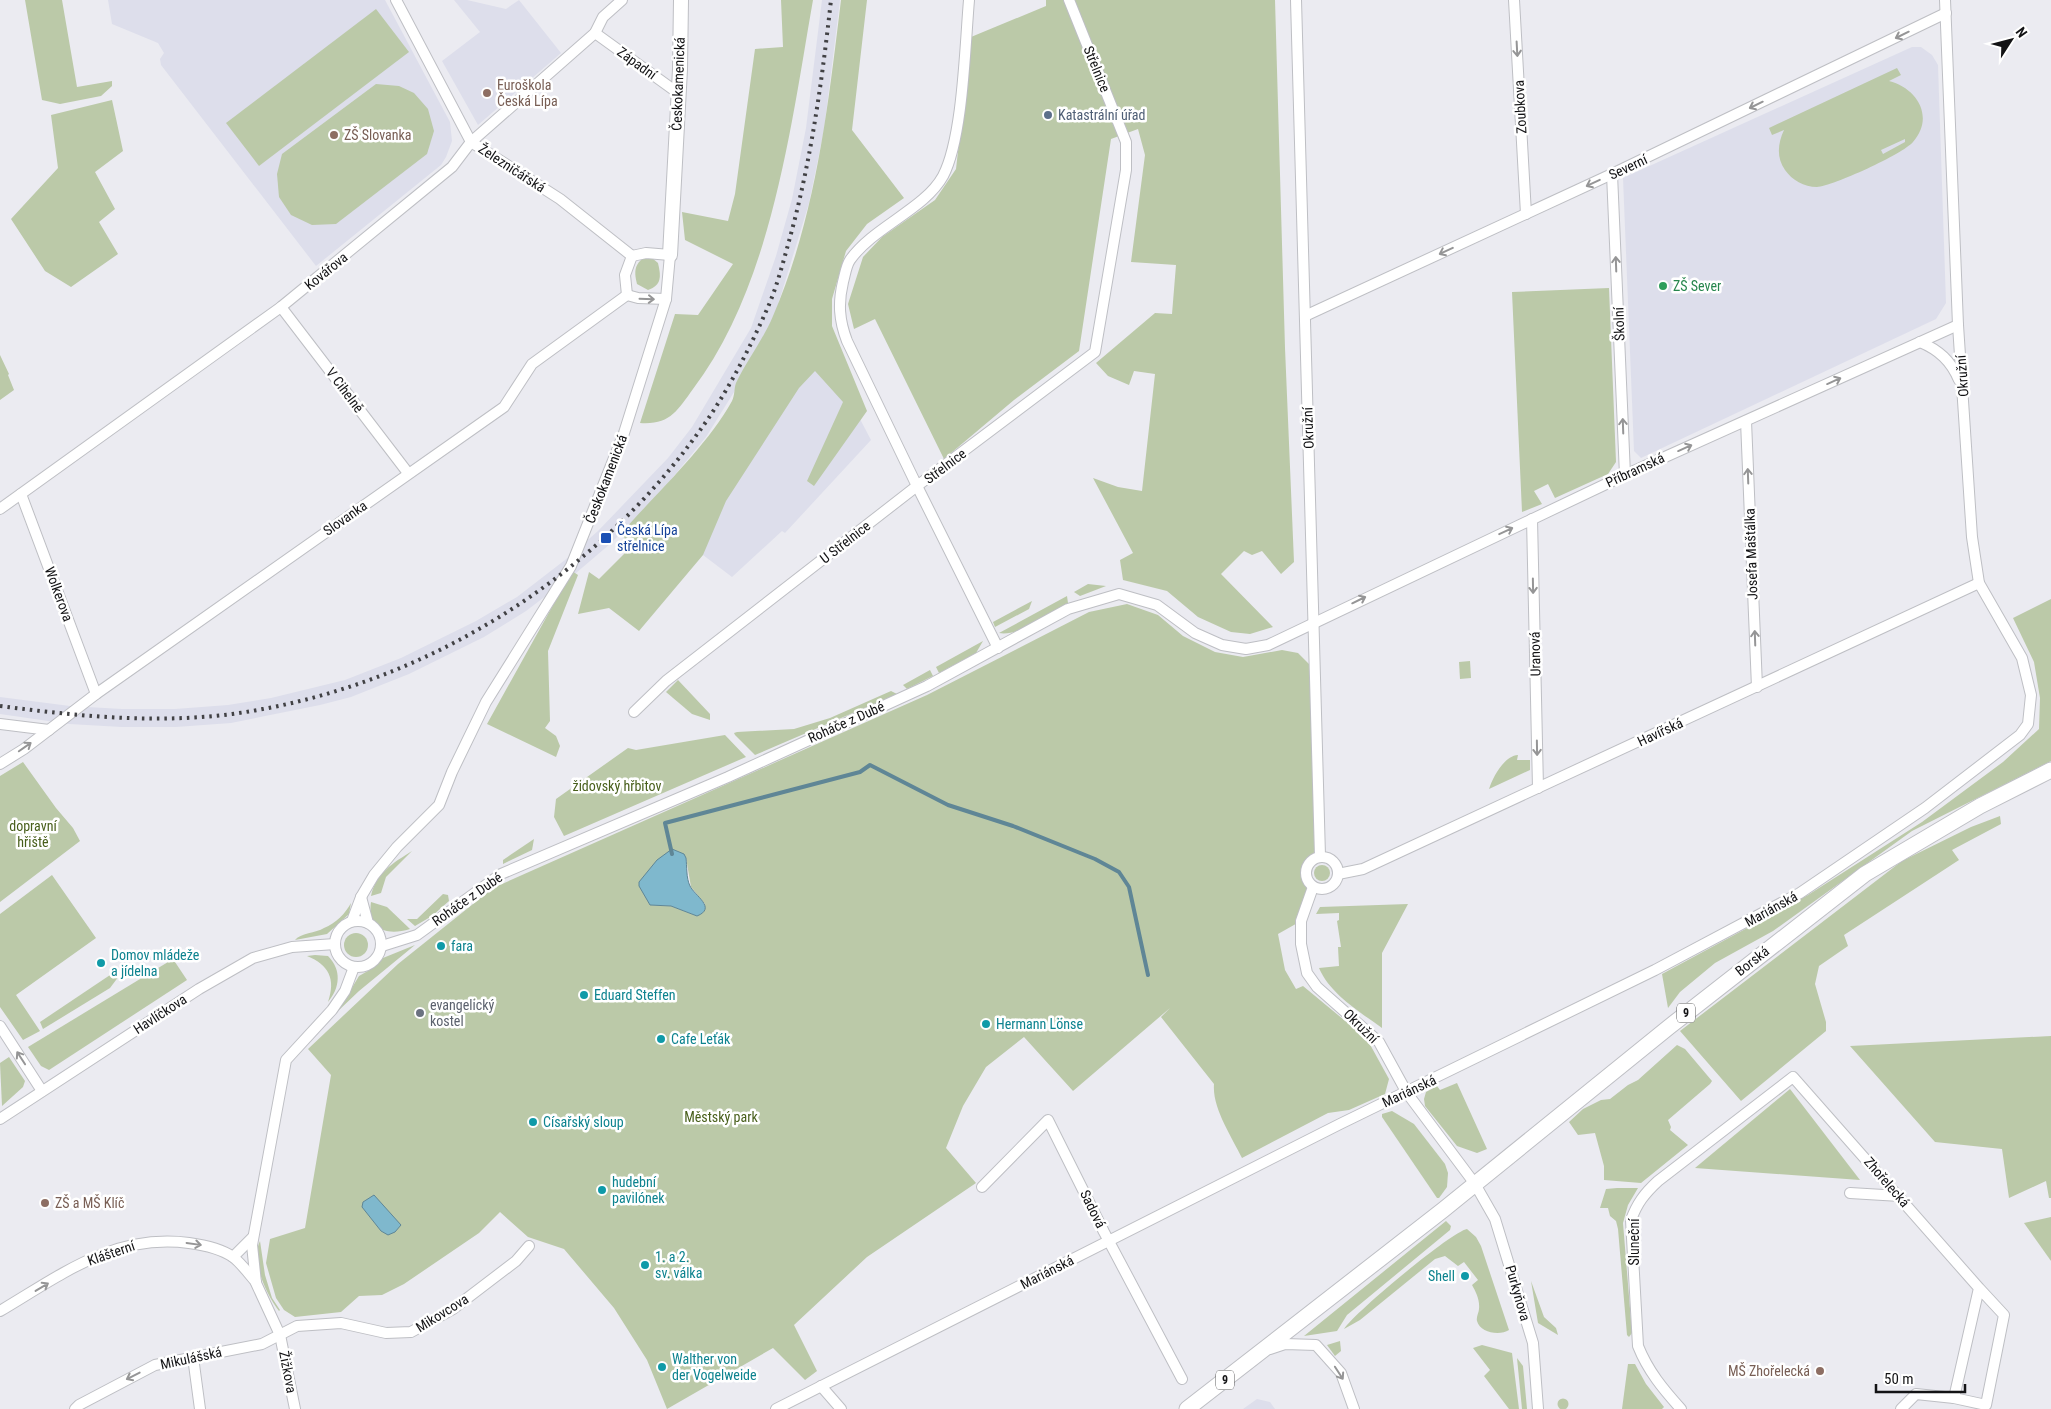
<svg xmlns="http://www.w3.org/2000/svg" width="2051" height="1409" viewBox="0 0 2051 1409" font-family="'Roboto Condensed',sans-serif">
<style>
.built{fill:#dddeeb}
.green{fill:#bbc9a8;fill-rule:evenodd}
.water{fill:#7fb8cd;stroke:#5f8696}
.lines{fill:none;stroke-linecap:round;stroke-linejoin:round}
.stream{stroke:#5f8696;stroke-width:4}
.street-casing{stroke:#bebfc4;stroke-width:12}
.secondary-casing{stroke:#bebfc4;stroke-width:16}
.primary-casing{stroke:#bebfc4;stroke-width:17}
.street{stroke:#fff;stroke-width:10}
.secondary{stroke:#fff;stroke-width:14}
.primary{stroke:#fff;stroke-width:15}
.rail{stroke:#414144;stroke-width:4;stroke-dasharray:2.5 5;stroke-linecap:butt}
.oneway{stroke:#959596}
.education-dot{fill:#8d6e63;stroke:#fff;stroke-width:2}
.service-dot{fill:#5c6f8a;stroke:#fff;stroke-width:2}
.leisure-dot{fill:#2e9e5b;stroke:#fff;stroke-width:2}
.transit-dot{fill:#1a4fb4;stroke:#fff;stroke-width:2}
.culture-dot{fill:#0f9aa8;stroke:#fff;stroke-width:2}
.worship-dot{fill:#6b7280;stroke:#fff;stroke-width:2}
.labels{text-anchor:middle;stroke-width:5;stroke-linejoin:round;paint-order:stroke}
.shield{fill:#fff;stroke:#5a5a5b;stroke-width:1}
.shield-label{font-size:12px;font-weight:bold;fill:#131315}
.street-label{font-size:14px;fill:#131315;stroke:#fff}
.education-label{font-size:14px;fill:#785e54;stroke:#fff;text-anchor:start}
.service-label{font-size:14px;fill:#4e5e75;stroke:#fff;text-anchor:start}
.leisure-label{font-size:14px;fill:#27864d;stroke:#fff;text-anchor:start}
.transit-label{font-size:14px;fill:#164399;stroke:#fff;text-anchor:start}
.park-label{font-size:14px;fill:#485f1b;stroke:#fff}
.culture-label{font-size:14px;fill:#0d838f;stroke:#fff;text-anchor:start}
.worship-label{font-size:14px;fill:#5b616d;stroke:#fff;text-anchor:start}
</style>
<rect width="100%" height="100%" fill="#ebebf1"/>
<g class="built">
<path d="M108,0H385L450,122L452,141L446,157L441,165L316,266L161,65L160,59L164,53L158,43L112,24Z"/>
<path d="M454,0H467L506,9L519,0L561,53L478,125L442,61L480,32Z"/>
<path d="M822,0H840L824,130L809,203L777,308L754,360L706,437L655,499L610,544L576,573L526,611L484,637L409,674L351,697L320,705L231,723L176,727H122L69,724L0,714V697L70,706L122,709H175L228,705L271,698L345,680L401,658L476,621L517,597L565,560L598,531L668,458L692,427L751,328L776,256L792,199L806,128Z"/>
<path d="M1912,47H1921L1932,55L1938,65L1946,303L1936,319L1641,458L1634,451L1623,178Z"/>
<path d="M800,330L841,383L871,440L785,533L782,531L732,577L703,555L680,526Z"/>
<path d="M1257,1399L1270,1402L1275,1409H1243Z"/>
</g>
<g class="green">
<path d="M25,0H62L77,87L112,81V86L101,96L60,104L42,100Z"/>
<path d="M781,0H813C791,125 772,285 693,389C677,411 670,425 640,423L675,314L698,315L733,264L685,240L682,212L728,221L735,194L755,49L783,47Z"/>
<path d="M841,0H867L852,130L904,198L867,224L846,251L832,299V326L867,411L814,486L807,481L843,402L815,371L799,388L726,501L703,555L639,631L609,608L578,614L589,572L599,579L627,551L623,531C658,492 707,446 732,401C735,395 734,388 736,383C747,360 763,340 773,316C816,216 828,107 841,0Z"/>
<path d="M1046,0H1275L1285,348L1294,562L1281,574L1262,551L1252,555L1244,551L1221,574L1273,627L1250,634L1231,632L1198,617L1167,591L1123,580L1120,560L1133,553L1093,478L1118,487L1142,491L1155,374L1134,371L1129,385L1108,376L1096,363L1155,313L1172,314L1176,265L1131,262L1145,155L1138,129L1111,139L1079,351L1014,400L944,459L875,319L854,329L848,304L863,257L882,237L935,200L956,169L971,37L1046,6Z"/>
<path d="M376,9L409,52L259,166L226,123Z"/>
<path d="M1897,68L1901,75L1889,81C1917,88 1935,117 1913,142C1903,154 1833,186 1817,187C1804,187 1792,180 1785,170C1776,157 1778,143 1784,130L1772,135L1769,128ZM1905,139V142L1883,154L1881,150Z"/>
<path d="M376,84L399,86L414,93L428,109L434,131L427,154L336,224L312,225L291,215L279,197L277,174L282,154Z"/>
<path d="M112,100L123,151L95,172L115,209L99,222L118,254L71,287L45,271L11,219L58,168L51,115Z"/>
<path d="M645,257L652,258L658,263C661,276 662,285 648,290L637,284C634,272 634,264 645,257Z"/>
<path d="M1609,288L1616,462L1608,474L1555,498L1548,484L1534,491L1542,504L1522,512L1512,292Z"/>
<path d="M0,355L9,374L8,375L14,390L0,400Z"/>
<path d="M572,571L578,575L548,651L550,721L545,728L556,736L560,746L556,757L487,724Z"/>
<path d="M1088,584L1106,586L1080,596L1074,592Z"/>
<path d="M1067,596L1068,603C1050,613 1019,637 999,633Z"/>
<path d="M2051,599V761L1912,831L1773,931L1715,963L1680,992L1668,1008L1662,974L1808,895L1922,822L2003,762L2039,729L2040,698L2034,662L2013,618Z"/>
<path d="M1032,601L1029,609L995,627L993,622Z"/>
<path d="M1127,604L1158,615L1183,636L1215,652L1243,657L1282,650L1298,653L1309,664L1320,856C1304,863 1303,874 1313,887L1301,921L1278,934L1285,970L1296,989L1303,986L1367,1039L1389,1079L1385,1094L1349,1110L1328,1113L1242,1158C1232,1137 1212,1108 1214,1084L1161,1017L1170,1008L1073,1091L1024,1037L986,1067L963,1106L946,1148L976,1183L867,1257L794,1325L817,1371L805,1380L773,1348L667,1409L647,1360L614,1308L564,1249L528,1237L500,1212L479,1233L404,1284L382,1295L359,1296L341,1312L295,1317L284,1310L276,1298L266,1263L270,1239L305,1228L331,1075L308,1049L398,964L493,888L927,695L1089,612ZM686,858L691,887L705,904L697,916L671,906L650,905Z"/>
<path d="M983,641L976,653L939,673L936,667Z"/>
<path d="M1470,661L1471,678L1460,679L1459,662Z"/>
<path d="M930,670L933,676L907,689L903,685Z"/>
<path d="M678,680L710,714V720L692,714L666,692Z"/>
<path d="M891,691L897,694L755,755L735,735L734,733L737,732L794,729L830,718Z"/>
<path d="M725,735L746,757L564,836L554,817L556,799L628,748L636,750Z"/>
<path d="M1518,755L1517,760H1530V770L1489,789C1493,777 1504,756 1518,755Z"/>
<path d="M23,762L56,808L73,828L80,841L0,902V776Z"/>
<path d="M2000,816L2001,824L1952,850L1959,860L1844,935L1848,946L1819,966L1815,984L1826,1022V1031L1741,1101L1680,1031L1902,861L1971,827Z"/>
<path d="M534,839L532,850L503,864V860Z"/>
<path d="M412,851L386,877L381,893L371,896C376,873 393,863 412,851Z"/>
<circle cx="1322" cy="873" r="8"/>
<path d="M52,875L96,938L16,995L40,1031L23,1040L0,1007V914Z"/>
<path d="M443,894L448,895L449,901L432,916L415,926L407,919H417Z"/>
<path d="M371,902L387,907L410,929C387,936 367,930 371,902Z"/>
<path d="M351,903L349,914L327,934L295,940C300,933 316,933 324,928C336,923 345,914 351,903Z"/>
<path d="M1408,904L1382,953V1028C1360,1012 1330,994 1319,968L1339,966L1338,947H1341L1337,921L1339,920V913L1316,914L1320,907Z"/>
<circle cx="356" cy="945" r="12"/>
<path d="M415,945L359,991L338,1011L359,976L373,968L383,958Z"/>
<path d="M315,955L328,956C342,970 340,988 328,1002C336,979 329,965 307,956Z"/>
<path d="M173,959L187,980L49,1070L41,1066L28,1047Z"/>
<path d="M116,971L119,976L110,988L43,1029L40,1022Z"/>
<path d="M2051,1036V1198H2049L2046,1181L2009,1198L2002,1149L1935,1142L1850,1046Z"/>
<path d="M1677,1045L1685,1049L1712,1081L1710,1084L1668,1120L1671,1127L1670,1130L1688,1145L1641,1183L1604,1180V1166L1595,1133L1578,1135L1569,1122L1583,1109L1601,1100L1610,1099L1628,1085L1638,1080Z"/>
<path d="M9,1057L25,1081L23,1087L2,1106L0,1063Z"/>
<path d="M1457,1083L1487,1149L1477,1153L1457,1146L1425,1106L1424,1099L1426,1092L1437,1086L1440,1090Z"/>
<path d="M1790,1089L1860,1180L1695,1168Z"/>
<path d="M1392,1111L1414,1124L1445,1164L1448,1173L1447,1187L1439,1198H1437L1382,1117V1114Z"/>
<path d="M1617,1188H1638L1628,1205L1623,1223L1632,1333L1629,1337L1627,1335L1618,1229L1616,1221L1610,1216L1608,1208H1600L1606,1189Z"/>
<path d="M2051,1217V1261L2024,1223Z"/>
<path d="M1446,1221L1451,1226L1450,1230L1347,1315L1337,1331L1304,1336Z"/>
<path d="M1467,1229L1476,1237L1481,1246L1509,1330C1500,1336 1480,1333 1477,1321C1476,1317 1479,1312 1479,1309C1480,1300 1476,1292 1472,1285L1478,1280L1464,1262L1458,1266L1445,1256L1435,1259L1360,1320L1344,1329C1354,1313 1451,1232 1467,1229Z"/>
<path d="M260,1241L265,1275L272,1298L280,1310L279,1311C267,1296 250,1260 260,1241Z"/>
<path d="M1531,1281L1544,1317L1556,1328L1558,1335L1538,1323Z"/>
<path d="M1340,1341L1341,1351L1335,1356L1327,1345Z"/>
<path d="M1482,1345L1512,1353L1519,1409H1509L1484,1376L1490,1370L1473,1348Z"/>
<path d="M1517,1358L1523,1366L1527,1409H1522Z"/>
<path d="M1628,1364H1635L1646,1384L1664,1407L1662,1409H1622Z"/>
<circle cx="1563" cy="1404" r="5.5"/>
</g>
<g class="water">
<path d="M672,849L684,854L686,858C687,866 686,878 690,886C695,896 717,908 697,916L671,906L650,905L639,886V882L657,860Z"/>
<path d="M374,1195L401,1225L395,1232L388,1235L381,1231L362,1207L363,1202Z"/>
</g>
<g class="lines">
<path class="stream" d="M672,854L665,823L860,772L870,765L948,805L1013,826L1095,859L1119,872L1129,887L1148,975"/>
<g class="street-casing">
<g id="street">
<path d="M396,0L471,142L560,199L632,256"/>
<path d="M969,0C965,46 963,138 943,176C925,209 873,227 850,260C846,266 845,275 843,282C838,303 839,320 847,341L917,486L1095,352L1126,170V142L1069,0"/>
<path d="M1296,0C1304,286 1314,571 1320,856"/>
<path d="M1514,0L1526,214"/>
<path d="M595,33L678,93"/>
<path d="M1612,174L1625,475"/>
<path d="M627,295L625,275L632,256"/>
<path d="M627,295L638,298L666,299"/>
<path d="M281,307L408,473"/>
<path d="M1307,315L1612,174L1946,13"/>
<path d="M1920,342C1939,350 1951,361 1959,380"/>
<path d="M1746,421L1757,687"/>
<path d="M21,494L96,694"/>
<path d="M0,509L281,307L452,167L471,142L595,33L603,17L622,0"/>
<path d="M1532,519L1538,788"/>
<path d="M634,712L666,681L917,486L998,648"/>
<path d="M0,724L49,730"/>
<path d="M0,764L24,749L96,694L504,407L532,364L627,295"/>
<circle cx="1322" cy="873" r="16"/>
<path d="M1338,874L1363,869L1979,583"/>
<path d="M1313,887L1301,921V944L1307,973L1317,987L1379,1042L1407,1093L1475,1184L1495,1219L1533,1343L1538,1409"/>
<path d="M361,897L368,923"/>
<circle cx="358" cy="944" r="23"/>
<path d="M352,921L361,897L374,875L397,847L439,805L452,772L486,702L571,566L624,433L666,299L670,255L646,253L632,256"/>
<path d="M382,946L417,935L501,874L728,777L927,686L1068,609L1119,594L1157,605L1195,633L1222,645L1246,649L1268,645L1625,475L1958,325"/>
<path d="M0,1026L42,1091"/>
<path d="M0,1119L199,989L253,958L292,947L335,944"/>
<path d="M982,1187L1048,1120L1104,1232L1182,1379"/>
<path d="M1850,1193L1900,1196"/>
<path d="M233,1257L253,1237"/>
<path d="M0,1311C61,1275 114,1233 189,1243C204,1245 220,1248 233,1257C241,1263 249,1274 256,1282"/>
<path d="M1270,1349L1285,1344L1316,1345L1341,1373L1354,1409"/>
<path d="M193,1357L200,1409"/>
<path d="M821,1386L841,1409"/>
<path d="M75,1409L79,1405L155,1365L262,1344L297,1326L341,1323L386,1333L411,1332L453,1309L516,1261L529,1246"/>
<path d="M295,1409L280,1335L256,1283L252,1245L286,1060L332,1010L345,991L354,967"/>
<path d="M776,1409L1340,1124L1655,970L1800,893L1925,808L2020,735L2028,724L2031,695L2022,658L1979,583L1972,537L1958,325L1945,0"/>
<path d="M1681,1409C1663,1389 1648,1371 1638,1346L1631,1220C1637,1203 1645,1193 1658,1181L1793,1077L1979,1288L1954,1398L1986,1405L2004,1315L1979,1288"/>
<path d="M1901,1409L1916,1394L1954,1398"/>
</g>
</g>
<g class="secondary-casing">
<path id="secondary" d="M670,255L680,69L681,0"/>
</g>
<g class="primary-casing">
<path id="primary" d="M1187,1409L1443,1210L1669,1027L1865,874L1980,806L2051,770"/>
</g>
<use href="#street" class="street"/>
<use href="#secondary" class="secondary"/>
<use href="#primary" class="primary"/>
<path class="rail" d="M0,706C77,716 154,724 232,714C416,689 589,584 698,433C726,395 749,350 768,307C777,286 783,263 789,241C811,162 822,81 831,0"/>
</g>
<defs><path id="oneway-shaft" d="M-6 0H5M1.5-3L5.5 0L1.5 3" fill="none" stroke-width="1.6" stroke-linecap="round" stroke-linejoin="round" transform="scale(1.25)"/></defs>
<g class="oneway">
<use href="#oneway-shaft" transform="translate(1902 35) rotate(154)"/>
<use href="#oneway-shaft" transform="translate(1517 49) rotate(87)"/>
<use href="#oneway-shaft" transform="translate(1756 105) rotate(154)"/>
<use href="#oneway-shaft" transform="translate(1593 183) rotate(155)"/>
<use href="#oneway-shaft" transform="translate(1446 251) rotate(155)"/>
<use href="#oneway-shaft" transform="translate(1616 264) rotate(-92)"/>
<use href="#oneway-shaft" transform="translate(647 299) rotate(2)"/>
<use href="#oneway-shaft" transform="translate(1834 381) rotate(-24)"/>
<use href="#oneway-shaft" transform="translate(1623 426) rotate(-92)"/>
<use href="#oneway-shaft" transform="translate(1685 448) rotate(-24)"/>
<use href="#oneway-shaft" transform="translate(1748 476) rotate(-92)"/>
<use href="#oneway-shaft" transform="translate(1506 531) rotate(-25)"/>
<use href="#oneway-shaft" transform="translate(1533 586) rotate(89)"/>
<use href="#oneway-shaft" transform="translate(1359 600) rotate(-26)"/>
<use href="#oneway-shaft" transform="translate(1755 638) rotate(-92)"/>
<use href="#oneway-shaft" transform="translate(25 747) rotate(-35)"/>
<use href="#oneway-shaft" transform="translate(1537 748) rotate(89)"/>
<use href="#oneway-shaft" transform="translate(21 1058) rotate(-123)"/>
<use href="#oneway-shaft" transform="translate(194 1244) rotate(8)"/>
<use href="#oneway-shaft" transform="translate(42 1287) rotate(-31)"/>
<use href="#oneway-shaft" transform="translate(1339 1373) rotate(57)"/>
<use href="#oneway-shaft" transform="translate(133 1376) rotate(153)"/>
</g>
<g class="education-dot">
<circle cx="487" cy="93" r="5"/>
<circle cx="334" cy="135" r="5"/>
<circle cx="45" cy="1203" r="5"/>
<circle cx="1820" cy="1371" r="5"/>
</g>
<circle class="service-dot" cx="1048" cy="115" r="5"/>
<circle class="leisure-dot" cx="1663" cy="286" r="5"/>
<rect class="transit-dot" x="600" y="532" width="12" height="12" rx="2.5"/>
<g class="culture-dot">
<circle cx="441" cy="946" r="5"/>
<circle cx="101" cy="963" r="5"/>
<circle cx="584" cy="995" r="5"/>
<circle cx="986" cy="1024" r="5"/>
<circle cx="661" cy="1039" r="5"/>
<circle cx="533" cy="1122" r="5"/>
<circle cx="602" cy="1190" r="5"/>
<circle cx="645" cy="1265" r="5"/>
<circle cx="1465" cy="1276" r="5"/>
<circle cx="662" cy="1367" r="5"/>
</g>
<circle class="worship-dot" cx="420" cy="1013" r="5"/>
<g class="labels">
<g class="shield">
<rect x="1677" y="1003.5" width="18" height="19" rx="4"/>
<rect x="1216" y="1370.5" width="18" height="19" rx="4"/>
</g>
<g class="shield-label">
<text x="1686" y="1017">9</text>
<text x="1225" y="1384">9</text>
</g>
<g class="street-label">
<text transform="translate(637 63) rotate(36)" y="5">Západní</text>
<text transform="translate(1097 69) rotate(68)" y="5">Střelnice</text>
<text transform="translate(678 84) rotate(-88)" y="5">Českokamenická</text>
<text transform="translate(1520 107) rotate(-93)" y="5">Zoubkova</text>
<text transform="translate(1628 167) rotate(-25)" y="5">Severní</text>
<text transform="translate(512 168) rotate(33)" y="5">Železničářská</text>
<text transform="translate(326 271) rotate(-39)" y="5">Kovářova</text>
<text transform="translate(1619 324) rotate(-92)" y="5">Školní</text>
<text transform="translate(1962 376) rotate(-94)" y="5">Okružní</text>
<text transform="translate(345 390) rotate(53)" y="5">V Cihelně</text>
<text transform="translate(1308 428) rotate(-92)" y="5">Okružní</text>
<text transform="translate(945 466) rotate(-37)" y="5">Střelnice</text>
<text transform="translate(1635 470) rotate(-25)" y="5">Příbramská</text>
<text transform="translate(606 479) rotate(-69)" y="5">Českokamenická</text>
<text transform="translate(345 518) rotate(-35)" y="5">Slovanka</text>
<text transform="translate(845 542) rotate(-38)" y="5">U Střelnice</text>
<text transform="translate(1751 554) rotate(-92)" y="5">Josefa Maštálka</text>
<text transform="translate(59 594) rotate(70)" y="5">Wolkerova</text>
<text transform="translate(1535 654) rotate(-91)" y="5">Uranová</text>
<text transform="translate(846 722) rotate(-24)" y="5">Roháče z Dubé</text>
<text transform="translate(1660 732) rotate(-25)" y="5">Havířská</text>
<text transform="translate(467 899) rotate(-35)" y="5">Roháče z Dubé</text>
<text transform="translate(1771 909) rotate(-29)" y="5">Mariánská</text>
<text transform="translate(1752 961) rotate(-38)" y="5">Borská</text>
<text transform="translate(160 1014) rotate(-33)" y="5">Havlíčkova</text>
<text transform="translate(1361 1026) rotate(44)" y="5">Okružní</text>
<text transform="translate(1409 1091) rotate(-25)" y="5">Mariánská</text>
<text transform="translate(1887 1182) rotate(49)" y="5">Zhořelecká</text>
<text transform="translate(1093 1209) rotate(64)" y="5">Sadová</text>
<text transform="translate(1634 1242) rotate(-90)" y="5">Sluneční</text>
<text transform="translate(111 1253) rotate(-19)" y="5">Klášterní</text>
<text transform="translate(1047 1272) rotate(-27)" y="5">Mariánská</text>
<text transform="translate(1518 1293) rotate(74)" y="5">Purkyňova</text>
<text transform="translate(442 1313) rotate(-32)" y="5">Mikovcova</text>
<text transform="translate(191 1358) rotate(-12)" y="5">Mikulášská</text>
<text transform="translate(288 1372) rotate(79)" y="5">Žižkova</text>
</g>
<g class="education-label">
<text x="497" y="90">Euroškola<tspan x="497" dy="16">Česká Lípa</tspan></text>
<text x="344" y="140">ZŠ Slovanka</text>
<text x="55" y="1208">ZŠ a MŠ Klíč</text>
<text x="1810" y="1376" text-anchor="end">MŠ Zhořelecká</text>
</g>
<g class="service-label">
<text x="1058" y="120">Katastrální úřad</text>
</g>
<g class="leisure-label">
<text x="1673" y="291">ZŠ Sever</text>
</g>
<g class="transit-label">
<text x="617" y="535">Česká Lípa<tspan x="617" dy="16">střelnice</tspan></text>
</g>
<g class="park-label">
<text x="617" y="791">židovský hřbitov</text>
<text x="33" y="831">dopravní<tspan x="33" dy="16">hřiště</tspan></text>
<text x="721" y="1122">Městský park</text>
</g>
<g class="culture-label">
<text x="451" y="951">fara</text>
<text x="111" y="960">Domov mládeže<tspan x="111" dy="16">a jídelna</tspan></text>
<text x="594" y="1000">Eduard Steffen</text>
<text x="996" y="1029">Hermann Lönse</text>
<text x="671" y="1044">Cafe Leťák</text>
<text x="543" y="1127">Císařský sloup</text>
<text x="612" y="1187">hudební<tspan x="612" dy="16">pavilónek</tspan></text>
<text x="655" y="1262">1. a 2.<tspan x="655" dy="16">sv. válka</tspan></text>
<text x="1455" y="1281" text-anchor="end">Shell</text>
<text x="672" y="1364">Walther von<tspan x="672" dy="16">der Vogelweide</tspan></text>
</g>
<g class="worship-label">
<text x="430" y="1010">evangelický<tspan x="430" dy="16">kostel</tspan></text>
</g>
</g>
<g transform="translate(2011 40) rotate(54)" stroke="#ffffff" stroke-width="4" paint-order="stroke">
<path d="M0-4L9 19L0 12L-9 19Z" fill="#131315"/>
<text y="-8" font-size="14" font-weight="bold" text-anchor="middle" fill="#131315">N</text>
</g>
<path d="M1876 1384v8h89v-8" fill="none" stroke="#131315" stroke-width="2.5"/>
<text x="1884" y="1384" font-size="15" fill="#131315" stroke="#ffffff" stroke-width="4" paint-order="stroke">50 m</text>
</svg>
